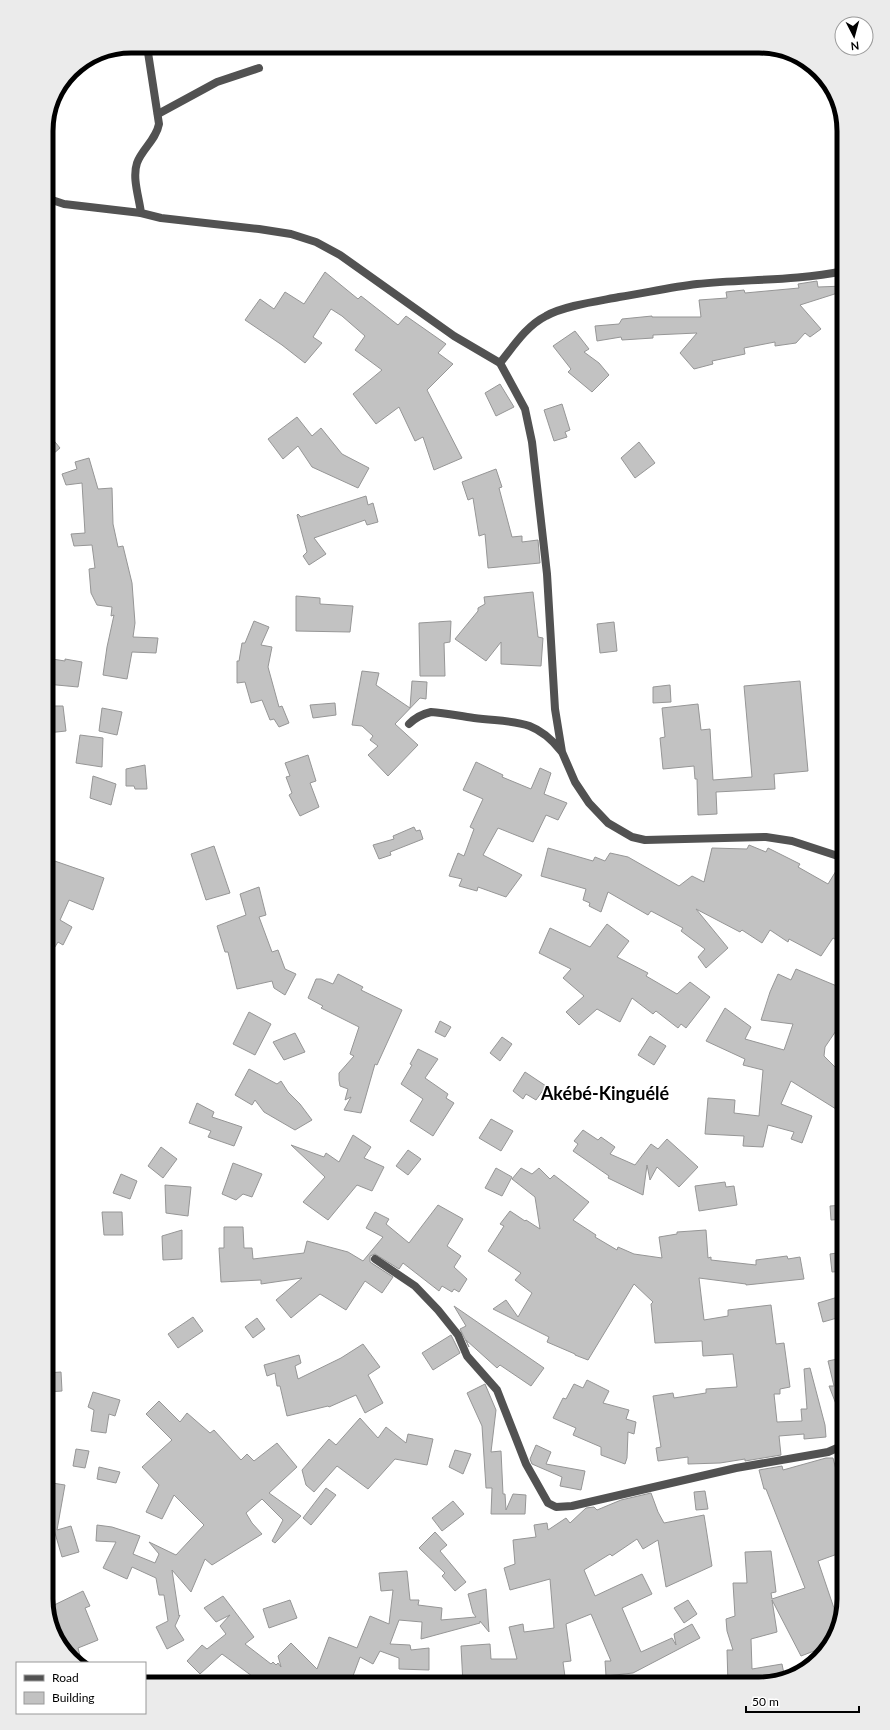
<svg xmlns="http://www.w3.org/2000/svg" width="890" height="1730" viewBox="0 0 890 1730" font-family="Lato,sans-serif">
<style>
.building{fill:#c2c2c2;stroke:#969696}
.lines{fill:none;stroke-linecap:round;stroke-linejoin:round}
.minor{stroke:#525252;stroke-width:8}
.labels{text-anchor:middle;stroke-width:3;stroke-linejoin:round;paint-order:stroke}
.district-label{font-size:18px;font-weight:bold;fill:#000;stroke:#fff}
.rim{fill:none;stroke:#000;stroke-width:5}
</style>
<rect width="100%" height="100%" fill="#fff"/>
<g class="building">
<path d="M325,272L358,299L361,296L398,325L406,316L446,344L438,353L453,364L427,390L462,458L434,470L423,437L415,441L399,407L376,424L353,394L382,370L355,350L365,336L342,316L331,309L313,337L322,343L305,363L282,345L245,320L260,299L274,309L285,292L304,304Z"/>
<path d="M817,281L818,287L844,286V291L800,305L821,329L810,337L805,333L796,343L775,346V342L744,348L745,354L712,361L713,364L694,369L680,353L697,333L653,335V338L622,340L621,337L597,341L595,326L619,324L622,319L652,316V317H701L699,300L727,298L726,292L744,290L745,293L799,288L798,284Z"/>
<path d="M575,331L589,349L584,352L599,363L609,375L592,392L568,372L571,369L553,346Z"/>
<path d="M500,384L514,407L496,416L485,393Z"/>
<path d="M562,404L570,430L565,432L567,437L554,441L544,410Z"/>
<path d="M297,417L312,436L321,428L342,454L369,468L358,488L312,467L298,446L283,459L268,439Z"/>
<path d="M46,431L60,448L46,460Z"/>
<path d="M639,442L655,463L635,478L621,458Z"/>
<path d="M89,458L98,489L112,488L113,524L118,547L123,546L132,583L135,623L133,637L158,638L156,653L132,652L127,679L103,675L107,647L114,615L111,616L112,607L97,605L91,593L89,569L95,568L92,545L74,546L71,534L85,533L82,483L66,485L62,474L77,469L75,462Z"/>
<path d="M496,469L502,487L499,488L512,537L522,536V542L538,540L540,563L488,568L485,534L479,536L473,498L468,500L462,482Z"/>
<path d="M366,496L368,505L373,503L378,522L367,525L365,520L314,538L326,554L309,565L303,556L307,552L297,515L298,514L301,517Z"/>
<path d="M533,592L538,637L543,638L541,666L501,664V642L486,661L455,639L478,611V608L485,604L484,597Z"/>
<path d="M296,596L320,598V604L353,606L350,632L296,631Z"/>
<path d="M254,621L269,627L261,645L272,647L268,667L279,707L282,706L289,723L279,727L274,719L270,720L262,700L251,703L245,682L237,683V661H239L242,643H245Z"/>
<path d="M451,621L450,642L444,643L445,676H420L419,623Z"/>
<path d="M614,622L617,651L600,653L597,624Z"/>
<path d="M46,658L65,661V659L82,662L78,687L46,684Z"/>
<path d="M362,671L379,673L376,685L410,708L412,681L427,682L426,699L420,698L395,724L418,745L388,776L368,755L378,746L370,740L373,736L362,726L352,725Z"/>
<path d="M800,681L808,771L774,774L775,789L716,792L717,814L698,815L697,779H695L694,766L663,769L660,738L665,737L662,708L698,704L701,730L710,729L713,780L752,777L744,686Z"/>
<path d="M670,685L671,702L653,703V687Z"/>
<path d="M335,703L336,715L313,718L310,705Z"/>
<path d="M46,706H63L66,731L47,733Z"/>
<path d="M102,708L122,712L117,735L99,731Z"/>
<path d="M80,735L103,738L102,767L76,763Z"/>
<path d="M308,755L316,781L310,783L319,807L300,816L289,795L292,793L286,777L290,776L285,763Z"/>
<path d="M476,762L503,775L502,777L531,789L540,768L551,773L544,794L567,803L558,820L546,815L533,842L498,828L483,855L522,875L506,897L478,887L477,891L459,886L462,879L449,876L458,853L464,856L474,829L470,827L483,799L463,790Z"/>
<path d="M145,765L147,789H135L134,786H126V769Z"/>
<path d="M93,776L116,784L111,805L90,798Z"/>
<path d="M414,827L416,831L420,830L423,839L390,852L391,855L379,859L373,845L394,839L393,836Z"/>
<path d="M749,845L766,852L768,848L800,864L798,867L828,884L836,871L844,875V944L833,938L821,956L789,939L788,942L770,930L762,943L742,930L740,932L696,909L728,948L706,968L698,957L705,949L681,931L683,928L651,911L648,915L608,892L601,912L589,906L590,903L583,900L586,889L541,876L548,848L593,861L595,857L605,861L610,853L628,857L679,886L692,876L704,882L712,848L747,849Z"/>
<path d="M214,846L230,893L206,900L191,854Z"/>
<path d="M46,858L104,878L93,910L69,900L60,920L72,927L63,945L58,942L46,961Z"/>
<path d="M259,887L266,915L259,917L272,952L278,950L285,969L296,974L285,995L274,988L272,981L237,989L228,952H225L217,926L246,915L240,894Z"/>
<path d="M607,924L629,941L617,957L648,973L646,976L677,994L690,982L710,997L686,1028L681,1024L678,1028L656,1011L653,1014L632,998L620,1022L597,1009L579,1025L566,1012L584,996L563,978L571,969L539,953L550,928L590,947Z"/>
<path d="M796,969L844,989V1019L825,1047L824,1056L844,1076V1114L791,1081L781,1104L812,1116L802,1143L791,1139L794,1132L768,1125L763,1147L743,1146L744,1136L705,1134L708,1098L735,1100L734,1113L759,1116L763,1070L743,1065L745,1059L706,1041L725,1008L751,1027L745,1039L784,1050L793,1024L761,1020L770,992L778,974L791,980Z"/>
<path d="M338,974L363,987L361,990L402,1010L377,1065L375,1064L361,1113L344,1110L351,1097L345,1100L348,1089L340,1086L339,1080V1073L354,1056L350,1054L359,1027L321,1008L323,1006L308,998L316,979H321L333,984Z"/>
<path d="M249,1012L271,1024L255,1055L233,1044Z"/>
<path d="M440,1021L451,1027L445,1037L435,1032Z"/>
<path d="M295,1033L305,1052L284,1060L273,1042Z"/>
<path d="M650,1036L666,1046L654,1065L638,1055Z"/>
<path d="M502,1037L512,1044L500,1061L490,1053Z"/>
<path d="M418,1049L438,1059L425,1078L448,1094L446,1098L454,1103L433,1136L410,1121L423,1099L401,1084L412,1065L410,1064Z"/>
<path d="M249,1069L277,1084L281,1081L288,1092L300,1104L312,1120L295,1130L264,1112L255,1100L252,1105L235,1095Z"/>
<path d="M525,1072L546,1086L536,1100L526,1094L523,1099L513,1091Z"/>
<path d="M197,1103L214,1112L212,1117L242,1127L234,1146L208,1137L211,1131L189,1123Z"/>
<path d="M491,1119L513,1131L501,1151L479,1138Z"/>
<path d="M583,1130L598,1140L601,1137L615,1147L610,1154L635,1165L651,1144L658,1149L667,1139L698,1167L679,1187L657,1167L650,1180L647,1165L643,1195L608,1178L609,1176L573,1151L578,1144L574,1141Z"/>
<path d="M353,1135L371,1147L364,1158L384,1167L372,1191L357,1185L328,1220L303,1202L325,1177L291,1145L324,1157L326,1153L339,1162Z"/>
<path d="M161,1147L177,1159L163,1178L148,1166Z"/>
<path d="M408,1150L421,1159L408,1175L396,1166Z"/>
<path d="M233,1163L262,1174L252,1197L243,1194L236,1200L222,1194Z"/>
<path d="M496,1168L512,1177L502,1196L485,1188Z"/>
<path d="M521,1168L532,1174L539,1168L550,1179L554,1175L589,1202L573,1220L596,1235L595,1237L617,1250L618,1247L634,1254L662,1258L659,1237L677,1234V1232L706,1230L708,1258L711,1257V1260L756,1265V1260L787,1256L788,1259L800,1257L804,1279L746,1285V1284L699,1278L704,1320L728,1316V1310L771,1305L776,1344L784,1343L790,1387L780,1389V1394H774L777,1422L802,1421L801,1409H807L804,1369L810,1368L825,1425L826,1437L804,1439V1434L779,1436L781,1455L745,1461V1459L720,1463L688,1464V1457L658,1461L656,1448L661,1447L653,1396L673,1393L674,1398L706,1393V1389L737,1387L733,1354L703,1356L702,1341L655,1343L651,1304L653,1302L634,1284L588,1360L575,1355V1354L547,1342L549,1337L493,1309L506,1300L518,1317L532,1293L515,1280L521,1273L488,1251L504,1226L500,1224L510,1211L525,1221L526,1220L540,1229L535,1197L512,1179Z"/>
<path d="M121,1174L137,1181L130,1199L113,1193Z"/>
<path d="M725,1182L726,1187L734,1186L737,1205L699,1211L695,1186Z"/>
<path d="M165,1185L191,1187L188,1216L166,1213Z"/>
<path d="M438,1205L463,1219L447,1246L461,1256L454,1267L467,1279L459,1292L454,1289L452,1292L442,1286L439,1291L403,1263L399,1269L375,1254L370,1256V1262L393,1277L382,1293L365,1281L346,1310L320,1294L291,1318L276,1300L302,1278L261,1284V1280L221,1282L219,1248H224V1227H243L244,1248H252L253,1259L304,1253L307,1241L348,1252L363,1261L383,1237L366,1228L375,1212L389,1219L386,1224L409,1243Z"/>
<path d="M844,1205V1219L831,1220L830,1206Z"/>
<path d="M102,1212H122L123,1235H104Z"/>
<path d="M182,1230V1259L163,1260L162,1236Z"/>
<path d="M844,1252V1271L832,1272L830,1254Z"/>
<path d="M838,1297L844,1316L823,1322L818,1303Z"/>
<path d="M454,1306L544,1368L531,1386L500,1365L497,1368L466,1340L469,1347L460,1329L466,1326Z"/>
<path d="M193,1317L203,1331L178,1348L168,1334Z"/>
<path d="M257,1318L265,1329L253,1338L245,1327Z"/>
<path d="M451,1335L460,1353L433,1370L422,1353Z"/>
<path d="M363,1344L380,1367L368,1375L383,1403L365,1413L356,1395L329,1407L328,1406L287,1416L280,1386H277L275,1373L267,1376L264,1365L299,1355L301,1363L295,1366L298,1379L341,1358Z"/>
<path d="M842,1358L844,1367L843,1422L829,1386H834L828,1361Z"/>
<path d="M61,1372L62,1391L46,1392V1373Z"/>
<path d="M587,1380L609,1391L603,1403L629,1410L626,1419L636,1422L634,1434L628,1432L627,1458L625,1464L601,1455V1447L573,1435L576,1428L553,1418L563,1398L566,1399L574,1384L583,1388Z"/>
<path d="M485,1384L496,1410L491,1452L501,1451L503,1494H505L506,1510L513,1494L526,1495L525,1514H491L492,1488H486L482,1426L467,1393Z"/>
<path d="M93,1392L120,1400L115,1416L109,1414L106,1433L91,1431L94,1410L88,1407Z"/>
<path d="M159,1401L180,1422L187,1413L210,1433L214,1430L241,1460L247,1454L254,1461L277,1443L297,1467L269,1493L301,1516L275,1543L272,1541L283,1520L262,1499L246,1513L252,1523L262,1534L212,1565L205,1559L191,1592L172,1570L179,1616L180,1615L175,1626L184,1640L167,1649L156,1627L168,1621L164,1595H159L156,1578L132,1567L127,1579L103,1568L116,1542L96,1541L97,1525L112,1527L140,1536L133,1554L155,1563L159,1554L149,1542L176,1555L204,1525L174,1495L162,1519L146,1512L159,1485L142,1467L172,1440L146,1414Z"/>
<path d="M360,1418L378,1438L386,1427L406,1443L408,1434L433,1439L427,1465L395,1459L368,1489L337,1466L314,1492L306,1485L302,1470L329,1439L336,1445Z"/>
<path d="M536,1445L551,1452L546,1464L585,1471L581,1490L560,1486L562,1477L532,1464L530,1459Z"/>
<path d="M76,1449L89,1451L85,1468L73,1466Z"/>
<path d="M455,1450L471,1454L463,1474L449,1467Z"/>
<path d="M826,1458H833L840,1485L844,1484V1543L840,1544L843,1552L818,1561L838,1620L830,1645L801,1656L772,1600L777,1632L751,1639L752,1669L782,1664L785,1679L759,1684H728L727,1650H733L727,1631L726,1619L735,1616L733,1583H747L745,1552L771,1551L776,1592L771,1593L772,1599L805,1588L766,1489H764L759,1470L782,1466L783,1470Z"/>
<path d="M99,1467L120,1472L116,1483L97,1479Z"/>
<path d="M46,1482L65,1485L57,1530L71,1526L79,1552L62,1557L50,1516L46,1515Z"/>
<path d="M326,1488L336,1495L311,1525L303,1518Z"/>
<path d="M705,1491L708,1509L696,1510L694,1492Z"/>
<path d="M651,1493L658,1512L664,1523L704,1515L712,1566L666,1587L658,1540L643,1549L637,1539L612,1556L610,1554L584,1570L595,1596L642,1574L652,1594L622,1608L641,1652L672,1638L676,1645L674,1634L692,1624L700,1638L633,1673L606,1676L605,1661H611L591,1614L566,1624L571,1661L563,1662L566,1684H463L461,1646L490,1644L491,1659H517L509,1627L523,1624L524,1632L554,1628L550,1579L510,1590L504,1568L515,1564L513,1540L536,1537L534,1525L547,1523L548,1530L566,1518L570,1523L586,1508L594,1507L597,1510L621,1500Z"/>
<path d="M453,1501L464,1514L442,1531L432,1518Z"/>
<path d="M435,1532L447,1545L440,1551L466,1582L455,1591L442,1576L445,1573L419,1548Z"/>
<path d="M407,1571L410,1600H419L418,1605L442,1608L441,1620L476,1617L473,1613L468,1594L486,1589L489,1632L480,1621V1623L421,1639L422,1622L399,1620L390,1644L410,1645L411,1650L429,1648V1670L399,1669V1658L380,1651L373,1664L360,1657L350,1684H255L256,1679L222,1654L200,1674L187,1661L202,1645L207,1649L226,1634L220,1626L230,1615L216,1622L204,1608L223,1596L254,1637L245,1644L271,1664L273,1662L276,1665L278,1663L281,1667L278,1656L291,1643L317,1669L329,1637L357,1648L370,1616L389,1624L393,1590L381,1591L379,1573Z"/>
<path d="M83,1591L90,1606L85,1608L98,1640L78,1648L82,1663H77L52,1631L48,1608Z"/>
<path d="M290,1600L297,1618L269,1628L263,1609Z"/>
<path d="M688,1600L697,1614L684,1623L674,1608Z"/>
</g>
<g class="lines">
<g class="minor">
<path d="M147,46L159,124C156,140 142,149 137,163C132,178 139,197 141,213L161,218L259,229L291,234L316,242L340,255L454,336L500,363L525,409L532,442L547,574L555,709L562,752L575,782L589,803L608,823L632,837L645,840L766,837L792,841L844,858"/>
<path d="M158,114L217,82L259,68"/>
<path d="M46,198L64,204L141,213"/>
<path d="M500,363C513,347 526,326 546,316C563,306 599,301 619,297C645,293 671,287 697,284C746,279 795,281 844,271"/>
<path d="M409,724C416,717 422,714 431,712C446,713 459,716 474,718C512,723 534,717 561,751"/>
<path d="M375,1259L415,1286L438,1310L458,1335L467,1356L497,1390L526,1464L548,1503L556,1507L572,1506L736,1468L828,1452L844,1445"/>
</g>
</g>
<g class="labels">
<g class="district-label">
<text x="605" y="1100">Akébé-Kinguélé</text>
</g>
</g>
<path d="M0 0H890V1730H0ZM131 53H759A78 78 0 0 1 837 131V1599A78 78 0 0 1 759 1677H131A78 78 0 0 1 53 1599V131A78 78 0 0 1 131 53Z" fill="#ebebeb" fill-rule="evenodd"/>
<path class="rim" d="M131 53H759A78 78 0 0 1 837 131V1599A78 78 0 0 1 759 1677H131A78 78 0 0 1 53 1599V131A78 78 0 0 1 131 53Z"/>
<rect x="16" y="1662" width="130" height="52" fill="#ffffff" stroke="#999999"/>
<rect x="24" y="1675" width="20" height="6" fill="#525252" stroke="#999999"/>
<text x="52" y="1682" font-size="12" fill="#000000">Road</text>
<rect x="24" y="1692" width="20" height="12" fill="#c2c2c2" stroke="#999999"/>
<text x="52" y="1702" font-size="12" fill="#000000">Building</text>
<g transform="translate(854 36) rotate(174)"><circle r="19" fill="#ffffff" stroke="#999999"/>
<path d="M0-3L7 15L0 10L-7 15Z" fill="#000000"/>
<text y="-6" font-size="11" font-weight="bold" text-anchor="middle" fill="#000000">N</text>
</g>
<path d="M746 1706v6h113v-6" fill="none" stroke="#000000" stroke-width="2"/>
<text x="752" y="1706" font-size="12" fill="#000000" stroke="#ffffff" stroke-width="3" paint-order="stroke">50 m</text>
</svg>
